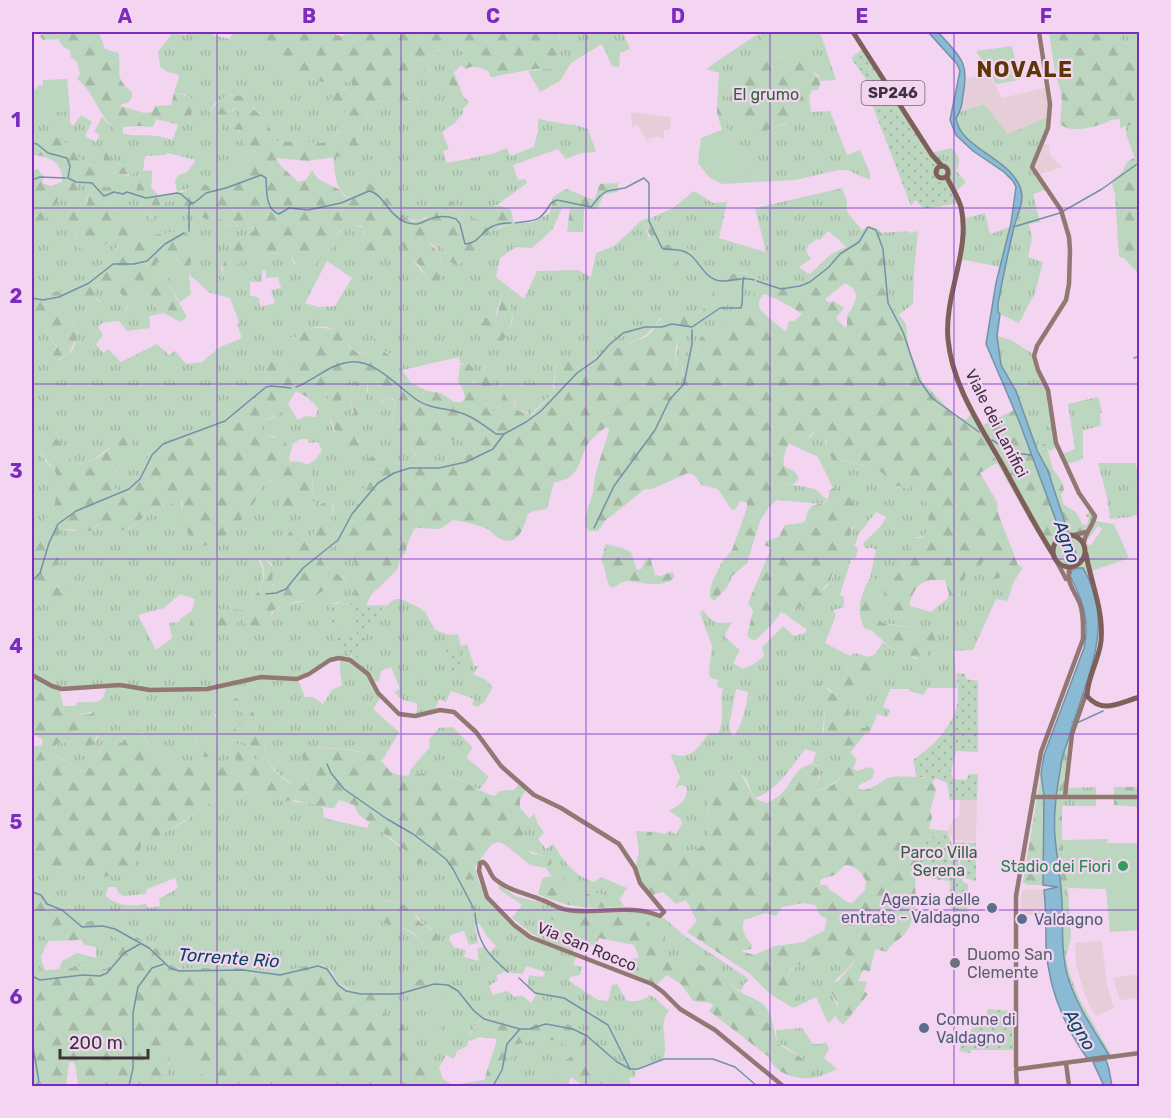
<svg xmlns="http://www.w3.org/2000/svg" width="1171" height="1118" viewBox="0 0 1171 1118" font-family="Rubik,sans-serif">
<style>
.education{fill:#e6ced9}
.grass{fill:url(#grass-tufts);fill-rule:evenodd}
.forest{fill:url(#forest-firs);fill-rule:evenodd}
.park{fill:url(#park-dots)}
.pitch{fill:#bdd6bf}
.water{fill:#8bbad4;stroke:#7491a7;stroke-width:1.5}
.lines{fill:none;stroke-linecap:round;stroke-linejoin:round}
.stream{stroke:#7491a7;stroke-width:1.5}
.secondary{stroke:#927872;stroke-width:4.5}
.primary{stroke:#7f5f59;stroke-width:5}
.grid{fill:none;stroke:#7b2cbf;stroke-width:1.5;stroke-opacity:0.55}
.leisure-dot{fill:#2e9e5b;stroke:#f3d5f1;stroke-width:2}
.service-dot{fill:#5c6f8a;stroke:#f3d5f1;stroke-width:2}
.worship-dot{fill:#6b7280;stroke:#f3d5f1;stroke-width:2}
.labels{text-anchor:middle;stroke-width:4.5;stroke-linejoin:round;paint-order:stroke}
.shield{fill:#f3d5f1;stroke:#746373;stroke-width:1.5}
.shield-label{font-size:15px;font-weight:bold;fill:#3e323d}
.park-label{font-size:16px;fill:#2e6437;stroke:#f3d5f1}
.street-label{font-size:16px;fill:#3e323d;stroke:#f3d5f1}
.leisure-label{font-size:16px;fill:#27864d;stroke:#f3d5f1;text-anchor:end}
.service-label{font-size:16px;fill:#4e5e75;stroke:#f3d5f1;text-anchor:start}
.worship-label{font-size:16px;fill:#5b616d;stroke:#f3d5f1;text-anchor:start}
.water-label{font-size:18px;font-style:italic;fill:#074661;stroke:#f3d5f1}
.district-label{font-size:22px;font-weight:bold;letter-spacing:1.5px;fill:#5c3604;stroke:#f3d5f1}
.neatline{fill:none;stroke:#7b2cbf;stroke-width:2}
.grid-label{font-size:20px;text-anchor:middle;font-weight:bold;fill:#7b2cbf}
</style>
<defs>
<pattern id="grass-tufts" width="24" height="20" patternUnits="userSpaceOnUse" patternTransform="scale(1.5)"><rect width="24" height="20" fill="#bdd6bf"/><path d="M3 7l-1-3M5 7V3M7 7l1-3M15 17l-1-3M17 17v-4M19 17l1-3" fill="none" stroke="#a4b8a5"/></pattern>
<pattern id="forest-firs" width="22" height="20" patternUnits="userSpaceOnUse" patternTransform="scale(1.5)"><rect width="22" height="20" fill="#bdd6bf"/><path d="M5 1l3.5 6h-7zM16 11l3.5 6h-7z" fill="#a4b8a5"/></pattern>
<pattern id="park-dots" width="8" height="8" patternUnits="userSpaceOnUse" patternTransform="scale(1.5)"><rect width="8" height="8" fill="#bdd6bf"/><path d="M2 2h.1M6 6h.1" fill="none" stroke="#a4b8a5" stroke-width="1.8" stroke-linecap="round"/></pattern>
</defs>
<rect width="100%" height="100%" fill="#f3d5f1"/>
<g class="education">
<path d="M989,73L1002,98L1048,87L1049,116L1008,134L984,104L960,112L966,79Z"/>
<path d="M631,112L671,117L670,130H664V139L656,136L655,138H649V140H646L637,124L632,128Z"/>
<path d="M1044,144L1049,145L1050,155L1062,167L1039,175L1035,166Z"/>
<path d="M960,800H977L976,842L954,840L947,831L953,820L959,817Z"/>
<path d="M1026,889L1044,890L1045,915H1020L1022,891Z"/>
<path d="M1102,941L1107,986L1114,1008L1097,1016L1092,1011L1084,993L1076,964L1075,943Z"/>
<path d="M1139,974V998L1120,1000L1113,978Z"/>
</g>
<g class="grass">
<path d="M189,32H213V35L230,39L232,34L236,32H250L262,46L263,50L283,63L286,68L307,78L331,84L342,81L352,82V86L341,90V103L345,105V113L338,118L343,129L322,143L272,141L262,114L256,112L248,97L230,95L215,103L210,111V124L216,133L218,114H229L235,108L238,109L242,120L237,131H243L255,149L246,165L239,168L229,181L209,186L195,181L190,182V188L177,192L175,181L178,175L187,172L196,160L167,153L166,155L145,156L143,171L152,170V179L139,185L136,191L107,189L103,186L102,180L105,174L110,173L130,176L126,167L114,162L104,153V159L99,166C80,167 72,144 55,138C48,135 39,135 32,133V85L36,91L44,112L70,111V123L73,126L81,115L92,122L85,136L96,142L100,135L94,132L102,117C129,147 139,128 172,140L179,124L190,121L192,111L196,108L195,100H192L185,94L174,93L179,77L177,74L168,72L160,67L158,51L172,34L187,35Z"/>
<path d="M558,32H626L624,35L630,49L620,53L619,67L612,66L602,44L571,63L560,81L540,92L528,71L539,70L559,63L560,38Z"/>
<path d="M764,32H820L836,80L820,81L819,76L792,56L786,55L773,58L756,57L748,60L745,68L739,71L734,84L727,92L730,108L725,110L723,107L717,106L719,73L706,69L756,35Z"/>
<path d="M1127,32H1139V45L1136,50L1120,39V36Z"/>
<path d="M455,43L460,46L463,54L454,60C451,70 446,78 438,85L444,88L447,83L450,84C447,96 444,97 451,109L460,106L464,111L456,122L442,132L449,149L443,151L447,163L492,154L507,148L510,156L534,147L538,131V119L571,125L572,124L588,129L596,152L581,153L566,159L558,149L513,165L518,180L525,179L527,183L497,205H494L481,221L482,225L466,233L461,219L452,205L442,206L441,209C428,214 420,225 405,217L382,192L370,184L368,180L359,177C360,186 358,193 350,198C334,191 335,171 333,155H348L356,144L372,102L391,101L399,98L408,103L419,100V97C414,95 410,99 404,96L411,66L425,58L429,71L432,72L430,61L433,53Z"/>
<path d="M809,96L811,112L830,111L847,155L860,150L870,173V180L847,170H838L795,180L755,182L727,128V124L735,122L743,128L766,130L786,124L788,119L804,110Z"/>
<path d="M984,104L1008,134L1049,116V124L1032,167L1048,189L1033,194L1040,222L1029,224L1032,238L1028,257L1043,262L1035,293L1019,323L998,313C999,285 1008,255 1014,227C1017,215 1025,200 1020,187C1008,158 960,148 956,118L960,112Z"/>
<path d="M1139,123V155L1135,158L1126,134V127Z"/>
<path d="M951,148C960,155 961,161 956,171L966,182L956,191L930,153Z"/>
<path d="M78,182L92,184L97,190L110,198C123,191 141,192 151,203L148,217L152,219L161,203L180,199L192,212L205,219L210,216L222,219L228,225L249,226L255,230L238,240L234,252L221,267L224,278L232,282C233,276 234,268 238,263C248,251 278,252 291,256L294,264L314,266L324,254L330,252C336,235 342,220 364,228L365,254L386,257L395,251V246H402L431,283L441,261L436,247L427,240L426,227C434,223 439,224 446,229V234H436V243L445,250V254L464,261L480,249L486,235L493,230L514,224L533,222L550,213L549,218L552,230L532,248L516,247L500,258L496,277L524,299L537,271L578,270L591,277L596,253L614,246L642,220C652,236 647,252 662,265L673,264L678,256L684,255L691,260L695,258L691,250L666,245L664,243L653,217L673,208L694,191L713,203L727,202L719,238L766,252L755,208L842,188L847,201V212L862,230L854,239L841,242L828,231L819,241L817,239L809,245L806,251L811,259L799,267L807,273L798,286H777L742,272L728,275L701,265L700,267L704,272L740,284L738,299L746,283L755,285V295L741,318L736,321L721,325L715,332L699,340L695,357L691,355L688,349L682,368L683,384L678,395L673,396L678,339C694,332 703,322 716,310C720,306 726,305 731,299L728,294L715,297L714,289L696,284L699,296L703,298L704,308C694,320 674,317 660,318C647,342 627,343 605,352C594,356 585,364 575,368L556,362L553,393L530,415L527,412L514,409L516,398L503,396L499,407L495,411H489L487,406L495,374L485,366L481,381L476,385L463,363L460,364L459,357L403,370L399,366L390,354L380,349L383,345L375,336L370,349L365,354C352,353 347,343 341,332C335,332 333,329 327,327C317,325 300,330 295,338L281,335V340L298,347L304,356L298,359L292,367C283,367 277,361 273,354L271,375L259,389L258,397C242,405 233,421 217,429C195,440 170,438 149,453C144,468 143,486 125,490C118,491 115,490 111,486L110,479L118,469L131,442L129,438C123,441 117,444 111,447C98,454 91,467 73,463L46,430C43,436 39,443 40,449C42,466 72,476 55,497C57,510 44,519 40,531H32V312H34L32,322L35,330L34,336L36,338L40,331L45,330L57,348L55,349L56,361C89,347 68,333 75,315H61L60,310L67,306L70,301L80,299L95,313L100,301L94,295L93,287C102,280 119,286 122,297C123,302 123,307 125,312L130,300L144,298L164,313L149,316L150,328L127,331L119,321L102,323L98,327L103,335L96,344L103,353L108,349L121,362L157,344L169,355L175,351L186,364L202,362L220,347L242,338L237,325L239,322L230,298L210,293L189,274L193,248L185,231L166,233L146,240L121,212L90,194L85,195L88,204L85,206L75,232L76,244L92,253L117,237L124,239L126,243L112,250L96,272L80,285L68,291L55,292L45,289L32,290L33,249L46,219L60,193L64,190L79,192L76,185ZM327,261L352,278L335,306L318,307L305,303ZM262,270L266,271V278L278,277L281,288L271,290L275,303L260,307L259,298L250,295V282H262ZM501,297C504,302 510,308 512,314C516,327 499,342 491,350L480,338L482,321L488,318H495Z"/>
<path d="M985,213L990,234L1010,227L1001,267L959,259L963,219Z"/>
<path d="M909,231L910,233L918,231L914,272L913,304L898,315L890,303V298L888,289L890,278L884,262V237L879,233Z"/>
<path d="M997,336L1011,340L1035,355V363L1048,389L1058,447L1049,451L1046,445H1040L1037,450L1016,391L1001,365Z"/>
<path d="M350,374L357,378L350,398L353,414L368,391V380H374L378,382L375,413L376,421L384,419C378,411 380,404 387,398L394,400C396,409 391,416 393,424C395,441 414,446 418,461L426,458L425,440C438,427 439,437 451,440C460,442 463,435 474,442L475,452L473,454L460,455L441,466L428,462L416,466L405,462L396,463C384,454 374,455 361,464L366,474L378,469L383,471L381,475L369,481L362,491L359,503L344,528L335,535L331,518L334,505L327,501L316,505L311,500C314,487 314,476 306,465L315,460L322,450L318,442L310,443L307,439H300L288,447L274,436H267L259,426L261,422L274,417L288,404L298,420L305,416L316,417L318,408L307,397V393L323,384H330L329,413L331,424L342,450L348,453L359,442L339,407L346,387V377Z"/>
<path d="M1098,397L1102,412L1100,414L1101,426L1083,430V459L1067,464L1062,454L1075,449L1068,404Z"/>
<path d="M821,428L827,429L825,442L831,458L878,469L885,473L893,488L913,486C930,500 932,516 925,536L913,538V556L909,561L903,564L896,578L882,597L879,595L874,578H870L876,550L872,548H865L863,544C871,534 881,529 886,517L876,512L858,535L856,543L854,545L858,548L856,557L851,559L840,595L844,597V607L834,610V612L836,615L825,643L850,656L855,653L869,657L863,660L862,667L854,664L848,666L844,679V695L839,697L828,688L815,700L825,707L822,738L848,750L857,759L853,769C837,778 835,786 815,791V785L820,776L817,765L812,764L816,752L805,749C791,767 777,792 754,798L747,781L739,770L720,787L709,793L708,827L710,836C704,847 696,850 684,853L670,843L652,839V831L664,834L671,831L676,835L682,823L680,818L669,811C680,804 687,802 687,787L681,785L675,788L680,777L671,756L673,754C691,761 698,747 709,733H718C726,719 719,704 723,688L717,687L718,680L711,678L709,673L712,646L700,613L703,610C713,623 715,624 732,622L725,634L727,639L740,650L733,663L743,669C751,666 759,662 764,655L762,647L783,626L794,636L805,633L807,630L785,614C804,608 819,598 830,582C835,575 834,563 838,555C841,550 847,546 850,540C853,534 851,529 856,523L853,504L833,488L818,457L788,443L796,431L810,438L816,429ZM736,689L748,692C746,709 743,723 733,737L729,727Z"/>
<path d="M1098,463H1135L1139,477V514L1130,517L1110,519L1107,497Z"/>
<path d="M263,479C276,480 281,490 279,501L295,506L300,504L306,505C318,515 322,535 304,540L300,537L297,556L300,560L298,567L287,574L276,586L272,584V564L265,559L261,548L258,560C272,579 255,594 243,610C234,611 223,611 214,609L207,619H196L190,628L200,633L214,628L229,633L234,629L239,619L269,620C277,600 294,606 310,599C315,597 318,593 323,591C330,588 339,587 347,586L345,578C336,574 323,567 321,558L333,545L343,541L349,544L355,564L353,580L355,591L353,598C344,599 338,603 329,604L347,650L355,663L369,625L377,613L395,599H401L420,608L425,612L435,630L449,635L458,634L461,646L467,644L474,666H479L473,674L486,680L493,687L485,701L478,707L472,705L474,699L451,691L446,702L439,699L435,710L417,715V703L403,700L394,692L400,689L391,667L381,671L379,681L372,682L381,697L373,709L399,732L382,761C366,748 333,747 313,749L304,763L307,778L303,786H295L281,776L264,757L265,739C256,732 258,721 253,712C247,703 233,697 224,692L220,703C230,707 242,708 247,718L240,726L244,731L241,732L218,719L215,714L211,717L216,723L214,730L209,735L201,732L195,734L197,739L191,753L210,758L220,756L219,744L215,737L217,733C223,734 223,737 229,739C242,742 251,743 260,753L259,759L255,760L240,743L235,762H224L217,766L200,763L182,768L177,766L153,753L142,732L124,737L122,743L104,741L94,762L85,771C77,770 70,761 59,758L55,753L56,744L70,742L79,729L78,745L97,740L100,728L112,708L111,703L107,700C93,713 83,719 64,711L63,706H76L77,702C94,702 104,706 106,686L59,687L34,682L32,685V627C39,615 34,608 39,597L48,599L61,586L56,587L53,582L60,556L54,543L58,532L62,529L72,531L95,527L99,523L110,521L127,529L159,506L171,504L181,499L182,510L190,540L202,547C210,543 221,540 227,534C240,522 261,497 263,479ZM180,594L195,599L192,611L180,619L179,622L169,623L172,638L156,650L138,615L164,608ZM340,659V671L342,685L332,690L323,704L313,697H305L297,678L327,661Z"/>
<path d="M785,483L815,489L827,500L821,504L777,500L780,487Z"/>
<path d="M1091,510L1095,521L1102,529L1098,526L1089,538L1086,537L1083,568H1077L1070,576L1057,561L1045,540L1068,532L1082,537L1081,524L1087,525L1089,518L1085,516Z"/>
<path d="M988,555L993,556L992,567L1000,577L1004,576V581L999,589L1009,596L1007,601L996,599L973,650L954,651L957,688H928L923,695L909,691V689H890L883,707L890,710L887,717L877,714L875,720L870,719V724L865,728H856L847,709L848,704L861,695L865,684L886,671L877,661L875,654L883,642L891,648L909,654L915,659L925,658L927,652L936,643L918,628L883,623L879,619C879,613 882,607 888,606L892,607L899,619L908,621L914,607L931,612L947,599L950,601L960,595L966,573L979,568Z"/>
<path d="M453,727L473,748L466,757L489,777L480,789C471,787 466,783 458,779C442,771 425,774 409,776L410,770L430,747L429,739L439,728Z"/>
<path d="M1096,787V806H1062L1063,788Z"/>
<path d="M251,792L254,795L265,796L270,795L295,802L313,803L323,808L324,817L328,819L367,828L370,822L404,851L416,855L423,845L444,860L457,875L467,880L472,879L479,882L485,896L528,938L576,957L573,965L582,967L580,975L570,977L569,981L598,1000L608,1001L612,985L617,984L627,1001H637L648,997V995L654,997L669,1011C656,1025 671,1043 662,1061L647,1064L636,1069L635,1077L629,1078L631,1086H601L614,1077L604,1065L579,1050L586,1032L559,1022L548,1021L523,1027L483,1015L470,1033L467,1046L457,1051L454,1059L446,1055L439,1068L443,1079L453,1085L484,1080V1086H431L429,1077L420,1059L410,1050L407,1040L408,1035L403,1024L384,1013L382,1005V999L388,997L420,992L434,1037L441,1034L439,1025L449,1022L441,985L443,980L430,975L405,986H394L381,993L354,991L338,983L331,970L322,964L281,972L225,967L181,969L173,966L157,949L105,918C97,917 91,923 82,921L37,890L32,889V875L43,865L67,868L93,878L112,876L129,868L140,850L142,842L157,840L160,835L186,821L201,807L213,802L223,793L236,796ZM175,878L178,888L159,899L160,906L148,908L146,904C131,906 118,907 106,896L108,887H116L119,894L124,896L146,894L147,889ZM385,900C393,901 408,907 413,912C422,920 419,922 432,929L436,952C423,949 421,938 410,932C397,924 383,924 372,913ZM480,924L488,938L496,946L489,954L484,947L477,949L479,961L464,957L466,950L454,947L449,939L451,935L464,931L469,945L478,943L475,925ZM526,966L545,972L543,977L529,975L527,987L536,995L531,1003L522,995L515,997L507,991L493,995L489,986L498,980L496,976L503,972L523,974Z"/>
<path d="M534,814L538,824L544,833L538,839L546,849L553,844C566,863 572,874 594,882L601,877L627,888L619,900C607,899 599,891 586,894L584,902H580C571,890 566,876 551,876L546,868L552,863C548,852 533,857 522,845L525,822Z"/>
<path d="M498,884L515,896L562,908L556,920C562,923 565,928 562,935L544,940L531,933L512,918L522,905L499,889Z"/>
<path d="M1061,887L1068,888L1071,938L1066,956L1069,972L1079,998L1111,1055H1109C1094,1030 1077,1004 1068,976C1060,951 1062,914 1061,887Z"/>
<path d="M647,911L658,913L686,937L746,977L749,980L745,983L741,991L735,988L724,976L711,972L690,961L671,957L665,952C663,933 664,936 649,924Z"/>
<path d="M32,921L40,922L45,926L42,939L46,945L41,957L44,970L40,972L32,970Z"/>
<path d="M95,930L106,932L123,942L124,945L114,957L111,965L106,969L82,965L77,968L59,969L62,961L77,953L96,958V947L84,945L82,940Z"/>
<path d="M832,950L845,954L854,960C849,971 836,976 833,985C827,1002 850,1006 828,1023L816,997L800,1005L788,976L791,969Z"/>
<path d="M802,1028L813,1044H821L826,1042L829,1049L824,1058L837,1069L819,1077L812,1073L802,1057L777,1042L776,1030Z"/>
<path d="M551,1038L569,1045L573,1051L571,1057L563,1064L561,1072L556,1074L552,1086H498C501,1081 505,1079 508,1075C513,1065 509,1054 514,1045L531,1040Z"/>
<path d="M171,1051L175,1052L181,1064L207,1076L215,1086H164Z"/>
<path d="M282,1079L308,1080L318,1086H268Z"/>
</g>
<g class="forest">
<path d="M44,32H99L105,49L118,53C123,71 112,76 132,92V98L128,103L122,104L120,106L144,113L152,112L155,106L171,105L174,93C185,94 188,97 197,101V106L192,111L190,121L183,126L156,119L153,127L139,126L123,127V135C98,121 98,95 77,79L80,73L76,60L71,58L70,50L63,47L58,39L43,40L40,36Z"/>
<path d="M250,32H335L336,35L343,36L349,32H558C561,42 562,60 556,69H535L500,75L495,77H491L488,71C481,68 474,64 466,69L461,65L454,72L463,96L469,102L463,109L459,107L453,111L445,99L450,84H447L440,92H438C436,82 451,74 454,60L463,54L460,46L454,43L451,47C432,50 429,53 432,72L430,71L424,58L411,66L404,96L409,98L417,95L419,100L408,103L399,98L391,101L372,102L356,143H370L371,149L348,155L308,161L276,158L281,166L298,182L306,180L312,170L318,179L340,190L344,196L349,198C361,191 357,183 360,172L365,171L370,184L382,192L405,217L412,221L425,219L432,212L441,209L442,206L436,202L434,198L438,197L451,200L454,209L461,219L466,233L482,225L481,221L475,218V212C486,205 500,203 511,210L514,224L499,227L489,233L480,249L459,265L447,261L445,250L433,239L435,234H446V229C439,224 434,223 427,227V240C435,249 446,257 437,270L439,278L437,286L431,283L418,264L410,258L402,246H396L395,256L392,259L365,254L362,249L365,232L362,226C338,224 337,233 330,252L324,254L311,270L299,269L291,256C277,251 244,252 236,267C233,272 233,279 231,285H227C215,256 231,264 238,240L255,230L252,227L223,224L222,219L210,216L207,220L196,214L188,213L180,199L161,203L152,220L148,217L151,204L142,197L125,193L110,198L102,197L92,184L79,182L76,185L79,192L78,196L64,190L60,193L54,211L46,219L32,256V170L38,169L44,177L42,183L51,186L62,182C64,162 49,156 32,155V133C38,135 55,136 60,139C73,147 82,167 99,166L104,159V153L106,152C111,161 119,168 130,165L137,170L138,172C127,178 116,171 105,174L102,180L103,186L107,188L114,184H121L136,191L138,184L152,179L151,187L158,195L182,192L190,188V182L195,181L209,186L229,181L239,168L246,165L255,149L244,144L243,131L234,129L241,120L238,109L234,108L229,115L218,114L217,117L222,127L220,134C199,126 211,101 229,96C234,94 242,97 248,97L250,94H253V109L259,114H262L270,129L273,141L322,143L341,131L343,127L337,122L338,118L345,113V106L341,103L335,104L330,100L336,93L352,86V82L342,81L331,84L307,78L286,68L278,59L264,57L262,46L253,39Z"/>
<path d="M1049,32H1127L1120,36V39L1136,50L1139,45V123L1120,128V119L1110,120L1108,122C1095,127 1071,134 1060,124L1062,103L1061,92L1055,73Z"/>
<path d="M795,54L804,58C806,62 807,65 809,68C816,77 824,79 818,90H812L804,110L788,119L786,123L764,131L745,129L735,122L727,124V128L722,130L717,113V106L723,107L725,110L730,108L727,92L734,84L739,71L745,68L748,60L756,57L773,58Z"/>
<path d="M1139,155V274L1124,258L1119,257L1115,194L1112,184L1113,180L1123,171L1127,162Z"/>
<path d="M618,183V192L604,194L597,209H584L583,232H567L570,208H562L552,230L549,218L553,197L566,189L594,200L600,184Z"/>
<path d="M90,194L121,212L146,240C156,232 173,232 186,231L193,248L189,274L176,258L157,264L172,282L169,285L187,317L180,322L164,313L144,298L130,300L124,312L122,311C122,306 123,300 122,296C118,285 101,280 93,287L94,295L102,306L98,316L80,299L70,301L67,306L60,310L61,315L75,314L73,324L77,337L68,354L53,362L52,357L57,347L45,330L38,333L36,338L34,336L35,330L32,322L34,312H32V290L45,289L55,292L68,291L80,285L96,272L112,250L126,243L124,239L117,237L92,253L79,248L76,244L75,232L62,216L68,203L85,206L87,204L88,200L85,195Z"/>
<path d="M653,217L664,243L666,245C680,243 690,245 695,258L691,260L684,255L678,256L671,267L662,265L653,257L649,248L650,235L642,220Z"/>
<path d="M868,226L878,229L884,237V262L890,278L888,289L890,298V303L906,324L909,350L923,382L955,416L966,420L971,414L997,462L1001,457L983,425L1014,410L1061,534L1045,540L1036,532L997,463L980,473L997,502L998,513L1018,565L1023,568L1014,581L1009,596L998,589L1000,584L1004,581V576L995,579L984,575L986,569L992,567L993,557L988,555L979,568L966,573C963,583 963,596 952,601L947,599L949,594L945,580C922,579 916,583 909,605L914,607L908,621C896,622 897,609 888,606C882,607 879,613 879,619L883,623C890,625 915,629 922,626L933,633L936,643L927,652L925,658L922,660L891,648L871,630L865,629C855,614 861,590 871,577L876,581L878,595L882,597C889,587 896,577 902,567C905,562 909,561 913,556L909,542L913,538H921L925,536C931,515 930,501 913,486L907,489L899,486L893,488C885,465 862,466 841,460L835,461C825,453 826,441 826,429H816L807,439L796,432C789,442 782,453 784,466L795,472L798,476V481L793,484L785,483L780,487L777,500L769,507L760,521L747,563L732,576L728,586L714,601L710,597V591L712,582L722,562L732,550L747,508V503L740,501L735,510L731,509L718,489L702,485L694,475L688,473L652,489H645L606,520L598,531H589L585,526V518L593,492L595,475L608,434L609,429L606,427C601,431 595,435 591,440C577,457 583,479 554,482L547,509L533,511L528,514C524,526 519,547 501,539C495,537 491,530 485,528C475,524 463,522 453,520L440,529L417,528L414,529L409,540L405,553L400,559L397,570L371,595L366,606H355L352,603H339L343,600L353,598L355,591L353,580L355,563L349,544L343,541L333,545L321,558C324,570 340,573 348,582L347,586L325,590L308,600L295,602L279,607L272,612L269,620L261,629L247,625L241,619H239L234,629L229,633L214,628L200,633L189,628L191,619H207L209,611C216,608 235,610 243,610C253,597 269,583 263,566C261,560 258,558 257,552L262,548L265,559L273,568L272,585L276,586L287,574L298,567L300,560L297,556L288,560L283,556C284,548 285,534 293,529L297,530L300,537L304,540C322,535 318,515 306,505L300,504L291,510L280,507C277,494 283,482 264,479C260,500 242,520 228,534C221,540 210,543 202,547L198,548L188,544C192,534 183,524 182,514C182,508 184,505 181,499L172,504L159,506L127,529L115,532L110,522L99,523L90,531L62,529L54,543L61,552L53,582L56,587L65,586L68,597L62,603L39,597C34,610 43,610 32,627V531H40C44,519 57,510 55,497C69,480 47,464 39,449L42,436L46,430L71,451L70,459L73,463C95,468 111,445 127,434C129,438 133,444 132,448C132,460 110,468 111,486C115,490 118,491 125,490C143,486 144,468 149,453C170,438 195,440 217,429C233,421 241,405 258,397L259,389L271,375L262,362L263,357L267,352L273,354C277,361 283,367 291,367L298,359L304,356L298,347L280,340L281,335L295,338C306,322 332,328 346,335L348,346L359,354H365L370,349L375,336L379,334L383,337L385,342L380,349L393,357L411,383L428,391L441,393L454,402H462L465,398L463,389L458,382L460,365L468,363C475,369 474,374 473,383L476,385C484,379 482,369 490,362L494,363L495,374L487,406L489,411H495L499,407L505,390L510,387L518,389L519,394L514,402V409L532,415L553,393L555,385L556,362L558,360L566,359L575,368C585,364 594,357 604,352C618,346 634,344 647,336C657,329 657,317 670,314C683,310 693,322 704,308L703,298L686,289L688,285L696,284L714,289L715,297L728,294L732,296C727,307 722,304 715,311C703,323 694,333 678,339C672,357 680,378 673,395H677C687,378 677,361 691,347V355L695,357L700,337C711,336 713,331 721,325C725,322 730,323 735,321C744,318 756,295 755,285L746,283L741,300L738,302L739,284C734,284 729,287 724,286C713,285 706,274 700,267L701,264L728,275L742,272L777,286H798L807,273L810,274L831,254L846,247L841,242L854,239L858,233ZM845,283L853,288L857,296L851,310L847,315V326L845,328L836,318L844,308L834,301L829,303L825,299ZM764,294C774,297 794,308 802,314L794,321H789L787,329L784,331C776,321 747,309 764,294ZM350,374L357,378L350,398L355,417L358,416C356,403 360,406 366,398L368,380H374L378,382C376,399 369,421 383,433L389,428L388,421L381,415L382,402L387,398L394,399C396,409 393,415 392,424C392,438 408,445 416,454L415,458L418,461L426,458L425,440C438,426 439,439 451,440C460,441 465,437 474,442L475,451L473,454L460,455L441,466L428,462L416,466L405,462L396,463C393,461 391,459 388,458C376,453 356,460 359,474L366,475L378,469L383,472L381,475L369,481L362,491L359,503L349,510L344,528L335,535L331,518L333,501H327L319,505L311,500C314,482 315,458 290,462L289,457L293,445L288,447L282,439L267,436L259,426L261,422L283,412L296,391L307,397V393C314,389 322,384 330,384L326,407L335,431L337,447L348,453L347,464L354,465L356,454L360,450C358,435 347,420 339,407L346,387V377Z"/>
<path d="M504,294C520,308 510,343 491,350L480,338L481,324L485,318H495C501,311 498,300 504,294Z"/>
<path d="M1046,444L1053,469L1062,482L1064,490L1061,495L1064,505L1076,512L1086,532L1082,537L1068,532L1048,471L1037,450L1040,445Z"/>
<path d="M833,488C837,491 842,492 847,494C855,500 855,514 856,523L852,528L850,541L838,556L830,582L825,586L819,596L807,605L785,614L781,612C773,624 765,632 754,641L747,636L753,611L748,603L770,551L771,547L765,546L766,541L779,537L785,525L802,523L805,521L808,511L812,506L826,502L829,496V491Z"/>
<path d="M606,544L622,548L631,552L637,570L641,569L645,561L650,557L655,575L660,576L672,572L674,574V578C662,588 643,583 630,581C623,580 617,586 612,588C604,581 607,569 601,560Z"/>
<path d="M875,654L877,661L887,664L889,667L879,678L865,684L858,702L848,704L849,715L857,728H865L870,724V719L875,720L870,732L865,734L850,753L848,750L823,747L821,744L824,730L825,707C818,702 808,697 813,686L819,684L839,697L843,696L844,679L848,666L854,664L862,667V660Z"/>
<path d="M37,678L59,687L64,711L79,715L91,714L97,706L107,700L111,703L113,708L91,746L87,748L78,745V730L70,742L56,744L55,753L58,758C70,761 77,770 85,771L94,762L104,741L122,743C127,734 129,730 140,730L153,753L177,766L182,767L200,763L217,766L223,762H235L237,745L240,743L255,760L259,759L260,753C251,743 242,742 230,739C224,738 223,734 217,733L215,737L222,753L220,757L211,758L190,754L197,740L195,734L201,732L209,735L214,730L216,723L211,717V712L218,719L241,732L244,731L239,724L241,721L247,718C242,708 230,707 220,703L216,698L224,692C233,697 247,703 253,712C258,721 256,732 265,738L264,757C274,769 286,787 303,786L307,778L301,753C312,744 365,750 377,757C383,761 386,769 393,773C404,779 418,773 430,773C449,771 475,790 494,796L500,791L514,790L519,784L526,790L520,800V808L530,819L525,824L522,845L532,854L550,857L552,863L546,868L530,865L503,843L497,842L491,845L475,867L479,882L472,879L467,880L457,875L444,860L423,845L416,855L422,861L419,864L393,840L359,815L354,805L339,800L334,808C318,808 302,798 285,801L270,795L265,796L253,795L251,792L236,796L223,794L213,802L201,807L186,820L160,835L155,844L149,846L144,841L142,842L138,859L136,863L129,868L112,876L93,878L67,868L43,865L32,875V746H41L43,742L41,738L32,734V685Z"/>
<path d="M1069,736L1062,806V840L1068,888L1061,887C1059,870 1056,854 1055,837C1053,804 1057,766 1069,736Z"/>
<path d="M812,764L820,768C820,777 814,783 816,791C829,788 841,783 845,768L850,766L857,771L870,767L874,770L873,778L859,785L858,788L862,790C874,789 878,783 888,778C894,775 924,777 930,779L936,790L930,811L932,817L929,829L947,831L926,840L920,859L921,868L915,870C915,892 919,913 906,932C900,941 892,941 887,952L875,949L870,972L863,970L858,981L867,982L864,991L868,994L843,1025L836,1017L838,1004L829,988L830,984L838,981L853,964L854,960L845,954L832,950L790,969L788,976C795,983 797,995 800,1005L793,1008L770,994L749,973L687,932L697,921L686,900L676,904L663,892L652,895L640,880L636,865L639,851L636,831L652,832V839L670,843L684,853C696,850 704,847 710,836L708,827L709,793L720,787L739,770L754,798L766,803C793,794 789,768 812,764ZM845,865C856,866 861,872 866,881L865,890L852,903C843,902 839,893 830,891L827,885H820L821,879L835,875ZM803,903L815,905L820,915L827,919L824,931L807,939L805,942L775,946L754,955L741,951L751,949L752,945C745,938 741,930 744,920L765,913L776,916L782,907Z"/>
<path d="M1041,774L1044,796L1043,885H1027L1023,882Z"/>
<path d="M1114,787H1139V807L1114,805Z"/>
<path d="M559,876L564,878L580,902H584L586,894L599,893L620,900L624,906C591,910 569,908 538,894L542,879L545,877Z"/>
<path d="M32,889L37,890L82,921C91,923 97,917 105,918L157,949L173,966L180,969L225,967L281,972L317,963L327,967L338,983L346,988L354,991L381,993L394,986H405L430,975L439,977L443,980L441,985L419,989L420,992L388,997L382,999V1005L384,1013L403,1024L408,1035L407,1040L410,1050L420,1059L429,1077L431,1086H318L308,1080H282L268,1086H238L230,1084L225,1086H215L207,1076L181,1064L175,1053L171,1051L164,1086H84L78,1084L75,1064L72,1061L69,1063L66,1086H32V970C40,972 71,968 81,966C88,964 98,968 106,969L111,965L113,957L124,945L123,942L106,932L95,930L82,940L49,941L46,945L42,939L45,926L40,922L32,921Z"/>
<path d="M375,898L412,907C414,914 417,920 423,924C434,932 445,935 438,951C423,953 422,939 412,932C398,924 376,926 370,909Z"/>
<path d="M548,908H562L590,914L647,911L649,924L665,935V952C674,959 682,958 691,961C696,963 723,975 725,977C729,980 731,985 734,988C744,996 763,999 769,1012C773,1021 774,1032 777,1042C790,1055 806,1053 812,1073L819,1077C802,1081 775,1076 769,1057L709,1011L713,1005L711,1003L693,1001L681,984L667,975L657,984L627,971L631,959L639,958L634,945L599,938L596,947L577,940L573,951L544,940L546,938L560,937L564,931L561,923L543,916V909Z"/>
<path d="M483,1015L523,1027L548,1021L559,1022L574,1026L592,1036L587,1039L586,1045L581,1047L579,1050L610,1069L615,1078C597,1089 588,1091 571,1077L567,1086H552L556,1074L561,1071L564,1061L571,1057L573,1051C556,1034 536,1040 514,1045C509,1053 514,1066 508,1075C505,1079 501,1081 498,1086H484C485,1072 493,1055 497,1039L479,1037L470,1041L467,1039Z"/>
</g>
<g class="park">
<path d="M864,48L926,141C933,164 952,180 960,203L924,209L915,200L911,206L868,94L865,78L851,58Z"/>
<path d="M353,603L355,606L386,605C368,621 364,642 355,663L351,661L352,656L335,641L329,604Z"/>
<path d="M457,647L462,672L453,675L446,650Z"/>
<path d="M957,673L965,674L966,679L978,681V752L956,751L951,772L953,779L966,780L969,774H978L977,800H950L947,783L936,778L931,784L930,779L921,777L917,778L913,760C932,747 951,729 957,705C959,694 957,685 957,673Z"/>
<path d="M947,831L959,864L963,882L968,884L967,918L958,914L949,907L950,881C938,881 928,876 917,876L915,870L921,867L920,859L926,840Z"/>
<path d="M955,842L976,843V881L964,878Z"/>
<path d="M988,1009L1012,1011L1013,1050H971L970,1053L959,1051L965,1031H967L970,1034L975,1019L985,1022Z"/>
</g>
<g class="pitch">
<path d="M775,32H806L811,47L770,59L761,36Z"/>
<path d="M1012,46L1019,80L996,84L976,51Z"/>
<path d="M67,79L70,111L44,112L35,104L32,96L38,86L43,85V80Z"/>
<path d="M727,128L755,182L722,184L709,177L698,163L701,138Z"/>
<path d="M171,253L189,274L191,294L180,302L169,285L171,281L156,264Z"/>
<path d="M1095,521L1114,524L1129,558L1086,573L1083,568L1086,544L1091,545L1102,529Z"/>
<path d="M354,606L357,636L339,638L336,607Z"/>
<path d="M1108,839L1107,843H1139V930L1110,932L1106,889L1068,888L1062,840Z"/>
<path d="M441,985L449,1022L439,1025L442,1035L434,1037L419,989Z"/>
</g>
<g class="water">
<path d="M928,32H938C959,56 970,61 963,95C962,104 961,111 956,118C960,151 1019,159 1022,196C1022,207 1017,216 1014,227C1008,252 1003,278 998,303V312L1000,314L997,336L1001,365L1016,391L1037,450L1048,471L1068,532L1061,534L1019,421L986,344L996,283L1011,223L1016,187L1013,181L1004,172L973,151L956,135L950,120L960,71L957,64Z"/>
<path d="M1070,537L1078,559L1071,563H1068L1061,540Z"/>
<path d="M1077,568H1083C1117,624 1086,678 1070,734C1067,745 1062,754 1061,765C1057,788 1053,813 1055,837C1057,859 1061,880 1062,901C1063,925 1061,950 1067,974C1075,1003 1094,1030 1109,1055L1087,1058C1063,1024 1048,988 1046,946C1046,927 1046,908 1044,890L1058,887L1043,885L1044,796L1041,774L1044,755L1084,648C1090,621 1083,600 1070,576L1072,570Z"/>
<path d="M1106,1060L1109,1069L1112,1086H1104L1093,1062Z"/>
</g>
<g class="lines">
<g class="stream">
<path d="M32,143L37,144L48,153L67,158L70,166L68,178L76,182L92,183L104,196L114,192L123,194L127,192L146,198L177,193L181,194L191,203H194L206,193L226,188L261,175L266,178C267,191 265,209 279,214L289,208L308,210L341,203L369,191C383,193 388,215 405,222C422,228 423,219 437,217C443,216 450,217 456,219L460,224L465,244C483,244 480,222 511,223"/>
<path d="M32,180L40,177L66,178"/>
<path d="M515,223C537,220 540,222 551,203L557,200L591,207L600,196L607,191L625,188L644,178L649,183V221L662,248C671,251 680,247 689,254C699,261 704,276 716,280C729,284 741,275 754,280"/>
<path d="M1013,227L1060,213L1102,189L1140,162"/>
<path d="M189,231V205L191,203"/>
<path d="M757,281L781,289L800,286L810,282L829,267L840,254L859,242L868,227L876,230L883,249L888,303L903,332L919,380L932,398L979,432"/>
<path d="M32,298L43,300L59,297L89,283L113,264H134L147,261L165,244L184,233"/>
<path d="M1134,358L1140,356"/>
<path d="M296,387C315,380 329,364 350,362C375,359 398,387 417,400C430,409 446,408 461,413C473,416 486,427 496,434H503"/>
<path d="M992,440L1013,453L1031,455"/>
<path d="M594,528L614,486L655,430L670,399L684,384L692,344V330"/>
<path d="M32,581L40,573L49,543L58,524L76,511L129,489L140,479L152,455L163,444L225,421L266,387L272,386L291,388"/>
<path d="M266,594L276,593L286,589L303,568L338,540L352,514L378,483L394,473L410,468H439L466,462L493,449L504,434L526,422L541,411L577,373L597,359L609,345L623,333L645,327H662L672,324L692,327L720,308H741C744,298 741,287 744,277"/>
<path d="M1072,722H1079L1103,711"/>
<path d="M327,764L331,773L344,789L387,819L413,834L446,859L453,869L474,909"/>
<path d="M32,892L41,895L47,904L62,910L82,927L103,926L115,929L149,948L170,968L179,971L244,970L280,975L318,966L327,969L338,985L346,991L361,994H399L434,984L448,985L458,991L474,1011L484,1019L520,1029H529L546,1024L573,1029L587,1036L617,1062L630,1069H638L664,1059H713L735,1067L757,1086"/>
<path d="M475,913C477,942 487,954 508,972"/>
<path d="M32,976L40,980L83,975L100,976L107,973L124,953L140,944"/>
<path d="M519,978L535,993L564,998L608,1025L630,1069"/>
<path d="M32,1041L39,1082L35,1086"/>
<path d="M129,1086L133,1068V1013L138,987L152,968L164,964"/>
<path d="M493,1086L502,1070L507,1044L520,1029"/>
</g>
<g class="secondary">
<path d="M1039,32L1050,104L1048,128L1032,167L1061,210L1069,237L1070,250L1069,284L1066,300L1037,346L1034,356L1038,370L1048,390L1056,443L1079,493L1095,516C1093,526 1085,532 1084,543"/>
<path d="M1074,535L1086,532"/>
<path d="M1057,562L1066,579"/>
<path d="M32,675L52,686L62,689L120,685L150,690L207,689L261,677L297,679L309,674L330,660L339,658L350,660L368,674L378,693L399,714L415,716L440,710L454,712L476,732L501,766L534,795L561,808L619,844L635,868L640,883L664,912L660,916C631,903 599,915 568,910C558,909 551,903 542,900C525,893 510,891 496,880C489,875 490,866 483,862L480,863L479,871L487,897L514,925L530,937L652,984L663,992L680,1009L715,1030L783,1086"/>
<path d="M1065,796L1072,734L1086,694"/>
<path d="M1033,797H1140"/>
<path d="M1066,1063L1069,1086"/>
<path d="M1016,1067V896L1041,752L1083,639C1083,627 1084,615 1080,604C1075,591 1065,582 1070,567"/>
<path d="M1018,1069L1140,1053"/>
<path d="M1016,1071L1017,1086"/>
</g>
<g class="primary">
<path d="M853,32L932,155L942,166"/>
<circle cx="942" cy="172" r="6"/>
<path d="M948,174L947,178C952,187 958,197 961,207C971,251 944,294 948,339C952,385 980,425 1002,464C1019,495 1035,526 1054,556"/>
<circle cx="1069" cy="551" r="16"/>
<path d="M1086,554C1091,583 1104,611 1101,641C1099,660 1087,678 1087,696C1103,715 1120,702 1140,697"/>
</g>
</g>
<path class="grid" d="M217,32V1086M401,32V1086M586,32V1086M770,32V1086M954,32V1086M32,208H1140M32,384H1140M32,559H1140M32,734H1140M32,910H1140"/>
<circle class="leisure-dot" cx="1123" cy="866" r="6"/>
<g class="service-dot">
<circle cx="992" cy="908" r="6"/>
<circle cx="1022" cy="919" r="6"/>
<circle cx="924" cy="1028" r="6"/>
</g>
<circle class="worship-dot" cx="955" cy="963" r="6"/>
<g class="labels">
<rect class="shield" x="861.5" y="81" width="63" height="24" rx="4.5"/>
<g class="shield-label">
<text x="893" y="98">SP246</text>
</g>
<g class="park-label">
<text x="766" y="100">El grumo</text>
<text x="939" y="858">Parco Villa<tspan x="939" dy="18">Serena</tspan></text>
</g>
<g class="street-label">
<text transform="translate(997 423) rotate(63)" y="6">Viale dei Lanifici</text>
<text transform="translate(587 946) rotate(22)" y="6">Via San Rocco</text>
</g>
<g class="leisure-label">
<text x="1111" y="872">Stadio dei Fiori</text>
</g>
<g class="service-label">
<text x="980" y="905" text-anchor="end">Agenzia delle<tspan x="980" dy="18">entrate - Valdagno</tspan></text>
<text x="1034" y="925">Valdagno</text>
<text x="936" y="1025">Comune di<tspan x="936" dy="18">Valdagno</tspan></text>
</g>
<g class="worship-label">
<text x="967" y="960">Duomo San<tspan x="967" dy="18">Clemente</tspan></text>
</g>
<g class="water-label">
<text transform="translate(1067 542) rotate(70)" y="6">Agno</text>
<text transform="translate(229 958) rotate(4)" y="6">Torrente Rio</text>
<text transform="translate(1080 1030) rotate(60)" y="6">Agno</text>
</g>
<g class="district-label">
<text x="1025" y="77">NOVALE</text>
</g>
</g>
<rect width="1171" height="1118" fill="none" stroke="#f3d5f1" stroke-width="66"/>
<path d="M60 1049v9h88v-9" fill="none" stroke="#3e323d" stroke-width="3"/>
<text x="69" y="1049" font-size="18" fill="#3e323d" stroke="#f3d5f1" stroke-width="4.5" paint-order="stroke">200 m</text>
<rect x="33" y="33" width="1105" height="1052" class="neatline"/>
<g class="grid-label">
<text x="125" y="23">A</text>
<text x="309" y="23">B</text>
<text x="493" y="23">C</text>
<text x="678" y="23">D</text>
<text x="862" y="23">E</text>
<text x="1046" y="23">F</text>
<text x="16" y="127">1</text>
<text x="16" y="303">2</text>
<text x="16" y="478">3</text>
<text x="16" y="653">4</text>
<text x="16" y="829">5</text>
<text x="16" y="1004">6</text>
</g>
</svg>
